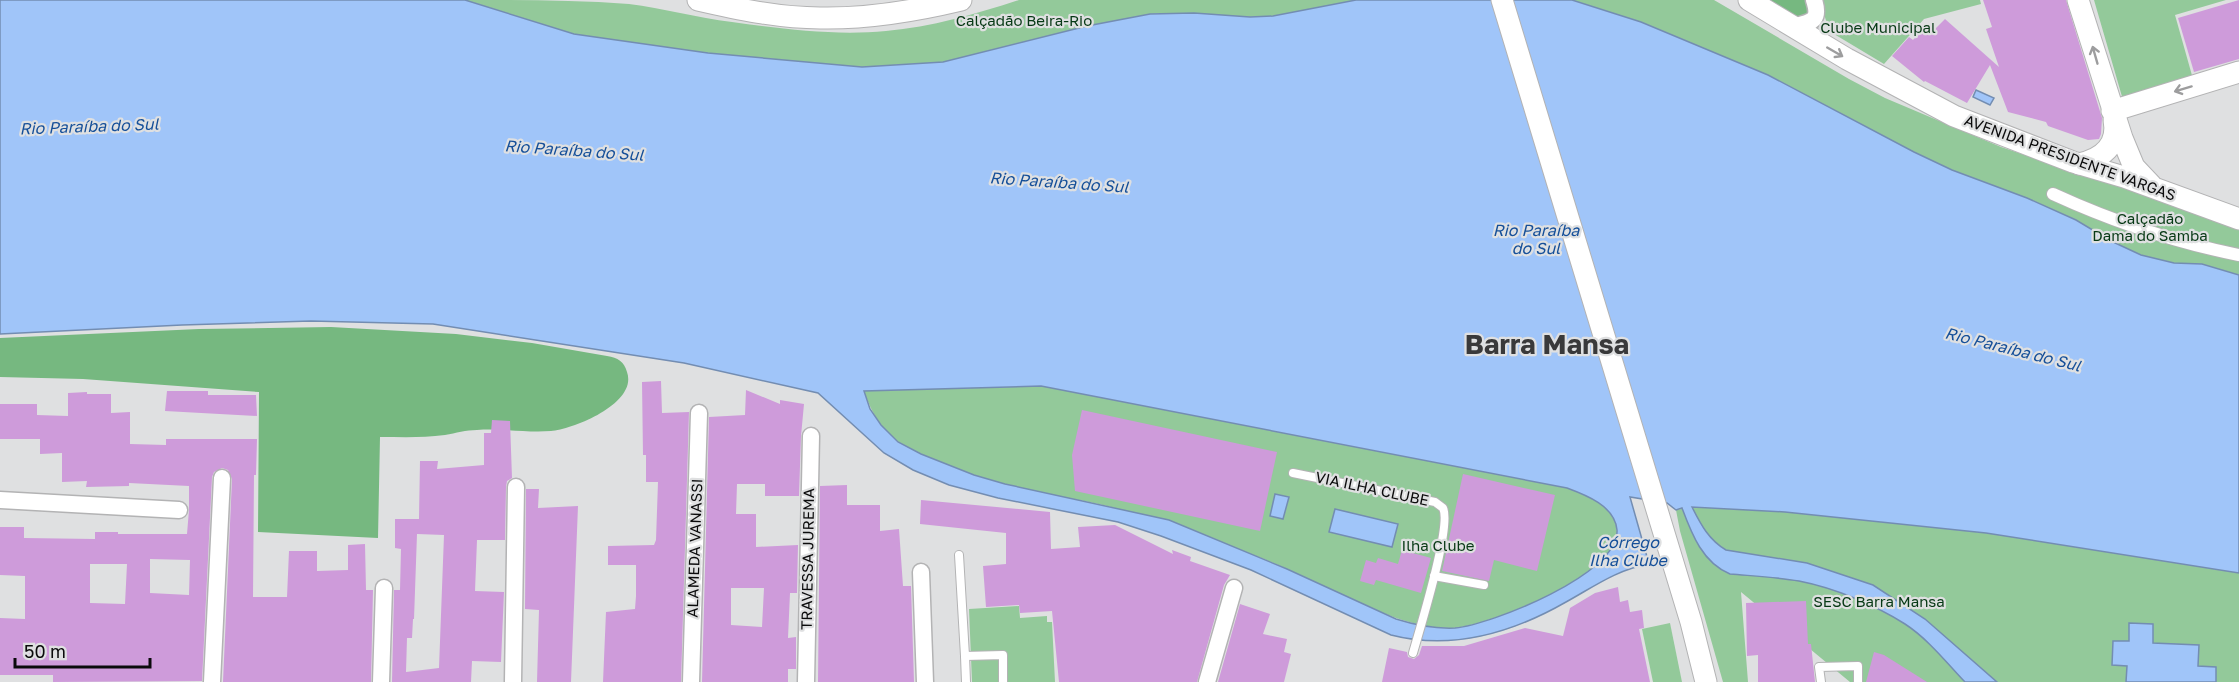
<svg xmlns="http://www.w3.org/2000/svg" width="2239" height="682" viewBox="0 0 2239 682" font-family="'Golos Text',sans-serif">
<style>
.green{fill:#93c99a}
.forest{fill:#76b880}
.water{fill:#a0c5f9;stroke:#738db2;stroke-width:1.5;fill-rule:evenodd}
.building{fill:#ce9bda;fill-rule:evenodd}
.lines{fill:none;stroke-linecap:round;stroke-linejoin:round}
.service-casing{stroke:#b3b3b4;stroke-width:10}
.pedestrian-casing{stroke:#b3b3b4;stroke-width:14}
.minor-casing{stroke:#b3b3b4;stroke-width:19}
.tertiary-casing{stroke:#b3b3b4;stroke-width:23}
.service{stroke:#fff;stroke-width:8}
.pedestrian{stroke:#fff;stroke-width:12}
.minor{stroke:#fff;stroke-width:16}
.tertiary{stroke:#fff;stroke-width:21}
.oneway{stroke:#9d9d9e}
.labels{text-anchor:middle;stroke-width:4.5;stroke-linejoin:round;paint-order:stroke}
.park-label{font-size:15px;fill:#073915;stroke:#dfe0e1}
.street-label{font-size:15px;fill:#0b0b0c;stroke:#dfe0e1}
.water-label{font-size:16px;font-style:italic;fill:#154f99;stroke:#dfe0e1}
.town-label{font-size:27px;font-weight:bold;fill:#39393a;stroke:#dfe0e1}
</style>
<rect width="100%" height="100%" fill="#dfe0e1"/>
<g class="green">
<path d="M465,0C519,0 574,0 629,4C663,8 697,18 732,22C782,29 836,36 886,31C932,27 976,14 1019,0H1356L1273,16L1250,17L1171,13L1150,14L1087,26L943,62L862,67L713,54L574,34Z"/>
<path d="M1572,0H1714L1849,79L1885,98L2001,147L2239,227V275L2202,264L2174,263L2141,255L2111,241L2076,220L2027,198L1952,170L1914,152L1768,75L1641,22Z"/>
<path d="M1820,0H1980L1981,4L1924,19L1884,64L1829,31Z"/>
<path d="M2094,0H2226L2175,15L2193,79L2123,100Z"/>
<path d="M1041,386L1567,488C1586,495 1615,506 1617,531C1619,574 1489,626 1453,628C1408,629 1368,606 1327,588C1304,577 1280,565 1256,556C1227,545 1197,536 1168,526C1148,520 1127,511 1107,506C1085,500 1061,498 1039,493C995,484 947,469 908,448C885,435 872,415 864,391Z"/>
<path d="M1692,507L1785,512L1986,533L2239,573V682H1850L1741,592L1748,682H1723L1680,531L1676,510Z"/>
<path d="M1019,606L1020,618L1047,616V622H1052L1055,682H972L969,609Z"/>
<path d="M1670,623L1682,682H1653L1642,629Z"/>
</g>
<g class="forest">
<path d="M1770,0H1808L1810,14L1799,18Z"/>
<path d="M331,327L456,334L532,343L607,356C618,358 624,361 627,372C638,403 574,429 551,431C526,433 501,428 477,430C466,430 456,433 445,435C423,438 402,437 380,437L378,538L258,532L259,392L83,379L0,377V338L199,329Z"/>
</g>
<g class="water">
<path d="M0,0H465L574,34L708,53L862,67L943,62L1087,26L1150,14L1194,13L1250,17L1273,16L1356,0H1572L1641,22L1768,75L1914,152L1952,170L2027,198L2076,220L2111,241L2141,255L2174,263L2202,264L2239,275V573L1986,533L1785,512L1692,507C1701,525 1709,540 1726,550L1807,563L1873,585L1925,619L1997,682H1965C1946,662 1928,639 1905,624C1875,605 1835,588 1799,581C1776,577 1753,576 1730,574C1703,563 1692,535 1682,508L1676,510L1667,503L1630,497L1649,564C1616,570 1595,586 1566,602C1512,633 1453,651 1391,635L1251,570L1161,536L1118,522L998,498L949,485L913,470L884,453L818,393L684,363L433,324L311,321L182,325L0,334ZM1041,386L1567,488C1586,495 1615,506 1617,530C1620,574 1490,625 1455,628C1434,629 1415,625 1396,619L1287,569L1169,520L1005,484L974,475L921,454L898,442L881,425L870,409L864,391Z"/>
<path d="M1976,90L1994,98L1990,105L1973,97Z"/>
<path d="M1275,494L1289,497L1283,519L1270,516Z"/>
<path d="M1335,509L1398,524L1392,547L1329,532Z"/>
<path d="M2129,623L2153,624V643L2199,645L2198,666L2216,667V682H2126L2127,666L2112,665L2113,641H2129Z"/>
</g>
<g class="building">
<path d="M1983,0H2066L2102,118L2101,134L2099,139L2088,140L2048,126L2046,122L2008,112L1990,65L1967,103L1925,81L1924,82L1892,56L1909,37L1913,40L1924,27L1931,33L1945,19L1999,67L1986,29L1992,27Z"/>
<path d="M2239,0V59L2194,72L2178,18Z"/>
<path d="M661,381L662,413L689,412L681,682H603L606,612L635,609L636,596V565H608V546L654,545L656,540L658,482H646V455H643L642,382Z"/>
<path d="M746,390L780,404V400L804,404L801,436L799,496H765V484H737L736,514H756V547L798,545L797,593H790L788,638L796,637V669H788V682H702L709,417L745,415ZM731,588H764L762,627L731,625Z"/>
<path d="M167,391H208V395H256L257,416L165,411Z"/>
<path d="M87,392V394H111V413L130,412V444L166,445V439H257L256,475H254L253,597H287L289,551H317V571L348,570V545L365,544L366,590H373L371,682H223L232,479L228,470L222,468L214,472L212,477L202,681L53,682V675H0V618L25,619V576L0,575V527H24V538L95,539V532H118V534H187L189,510V486L129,483V486L86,487L87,481L62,482V453L40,454V439H0V404H37V415L68,416V393ZM150,559L190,560L189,595L150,593ZM90,564H127L125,604L90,603Z"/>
<path d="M1082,410L1277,452L1260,531L1075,491L1072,455Z"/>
<path d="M492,420L510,421L512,478L507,481L506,487L505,540H477L475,591L504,592L501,662L472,661L471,682H392L394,590H400L401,549L395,548V519H419L420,461H438L437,469L484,465V433H491ZM417,534L444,535L439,668L406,672L407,638H412L413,619H414Z"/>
<path d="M1463,474L1555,495L1537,571L1494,560L1489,581L1442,571Z"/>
<path d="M847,485V505H880V531L899,529L903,586H911L914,682H818L820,486Z"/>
<path d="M526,489H539L538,508L578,506L571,682H537L539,610L525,609Z"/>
<path d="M921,500L1050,512L1051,549L1080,547L1078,527L1115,525L1173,554L1172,550L1191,557L1190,561L1230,575L1224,585L1197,682H1059L1052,611L1020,613L1019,605L986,607L983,566L1006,564V533L920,524Z"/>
<path d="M1402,550L1431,558L1421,593L1376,580L1374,585L1360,581L1366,560L1376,563L1378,558L1398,564Z"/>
<path d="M1618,587L1620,602L1628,600L1630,612L1642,610L1644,628L1639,629L1650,682H1382L1389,648L1407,652L1408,657L1414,659L1419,655L1422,646H1464L1525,628L1563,636L1570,608L1595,593Z"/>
<path d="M1806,601L1808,644H1811L1815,682H1758V655L1747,656L1746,603Z"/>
<path d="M1240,604L1270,614L1263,634L1287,639L1284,652L1291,654L1284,682H1218Z"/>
<path d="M1874,652L1884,655L1927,682H1866Z"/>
</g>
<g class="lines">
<g class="service-casing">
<g id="service">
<path d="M1293,473L1435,502L1443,508C1452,526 1420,628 1413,653"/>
<path d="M959,555L965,656L1003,655V682"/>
<path d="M1434,576L1484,585"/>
<path d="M965,656L966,682"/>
<path d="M1821,682L1819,667L1858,666V682"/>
</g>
</g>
<g class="pedestrian-casing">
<path id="pedestrian" d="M2053,194C2114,222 2173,242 2239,255"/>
</g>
<g class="minor-casing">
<g id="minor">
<path d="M1792,27C1811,22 1821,22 1814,0"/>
<path d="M0,500L179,510"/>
<path d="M921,572L925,682"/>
<path d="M212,682L222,478"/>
<path d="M381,682L384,588"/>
<path d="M513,682L516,487"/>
<path d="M691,682L699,413"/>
<path d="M806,682L811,436"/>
<path d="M1207,682L1234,588"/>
</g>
</g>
<g class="tertiary-casing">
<g id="tertiary">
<path d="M698,0C737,9 779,18 820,18C867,19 915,11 961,0"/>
<path d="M1502,0L1691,622L1706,682"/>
<path d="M1749,0L1847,59L1954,116L2073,162L2124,177L2239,219"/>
<path d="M2078,0L2122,138L2134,167L2151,185"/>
<path d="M2112,111L2239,72"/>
<path d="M2079,164C2102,159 2119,145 2114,120"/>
</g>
</g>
<use href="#service" class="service"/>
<use href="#pedestrian" class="pedestrian"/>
<use href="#minor" class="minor"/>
<use href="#tertiary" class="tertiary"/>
</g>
<defs><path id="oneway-shaft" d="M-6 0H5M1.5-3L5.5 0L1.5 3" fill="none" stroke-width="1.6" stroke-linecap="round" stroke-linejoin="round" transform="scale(1.5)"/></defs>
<g class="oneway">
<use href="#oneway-shaft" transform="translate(1835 52) rotate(30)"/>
<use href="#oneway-shaft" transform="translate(2095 55) rotate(-106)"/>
<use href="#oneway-shaft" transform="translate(2183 89) rotate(163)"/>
</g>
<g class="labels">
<g class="park-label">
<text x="1024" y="26">Calçadão Beira-Rio</text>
<text x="1878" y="33">Clube Municipal</text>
<text x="2150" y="224">Calçadão<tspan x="2150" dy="17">Dama do Samba</tspan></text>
<text x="1438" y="551">Ilha Clube</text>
<text x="1879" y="607">SESC Barra Mansa</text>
</g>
<g class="street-label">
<text transform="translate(2070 158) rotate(20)" y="5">AVENIDA PRESIDENTE VARGAS</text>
<text transform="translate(1372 489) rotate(12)" y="5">VIA ILHA CLUBE</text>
<text transform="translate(695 548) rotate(-88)" y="5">ALAMEDA VANASSI</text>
<text transform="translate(808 559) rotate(-89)" y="5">TRAVESSA JUREMA</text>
</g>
<g class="water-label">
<text transform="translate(89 126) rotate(-2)" y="6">Rio Paraíba do Sul</text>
<text transform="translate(574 150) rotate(4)" y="6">Rio Paraíba do Sul</text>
<text transform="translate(1059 182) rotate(4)" y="6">Rio Paraíba do Sul</text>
<text x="1536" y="236">Rio Paraíba<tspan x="1536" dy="18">do Sul</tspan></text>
<text transform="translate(2013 349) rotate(14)" y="6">Rio Paraíba do Sul</text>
<text x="1628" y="548">Córrego<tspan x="1628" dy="18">Ilha Clube</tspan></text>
</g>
<g class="town-label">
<text x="1547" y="354">Barra Mansa</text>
</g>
</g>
<path d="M15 658v9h135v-9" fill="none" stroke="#0b0b0c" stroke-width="3"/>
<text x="24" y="658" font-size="18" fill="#0b0b0c" stroke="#dfe0e1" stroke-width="4.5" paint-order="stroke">50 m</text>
</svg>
